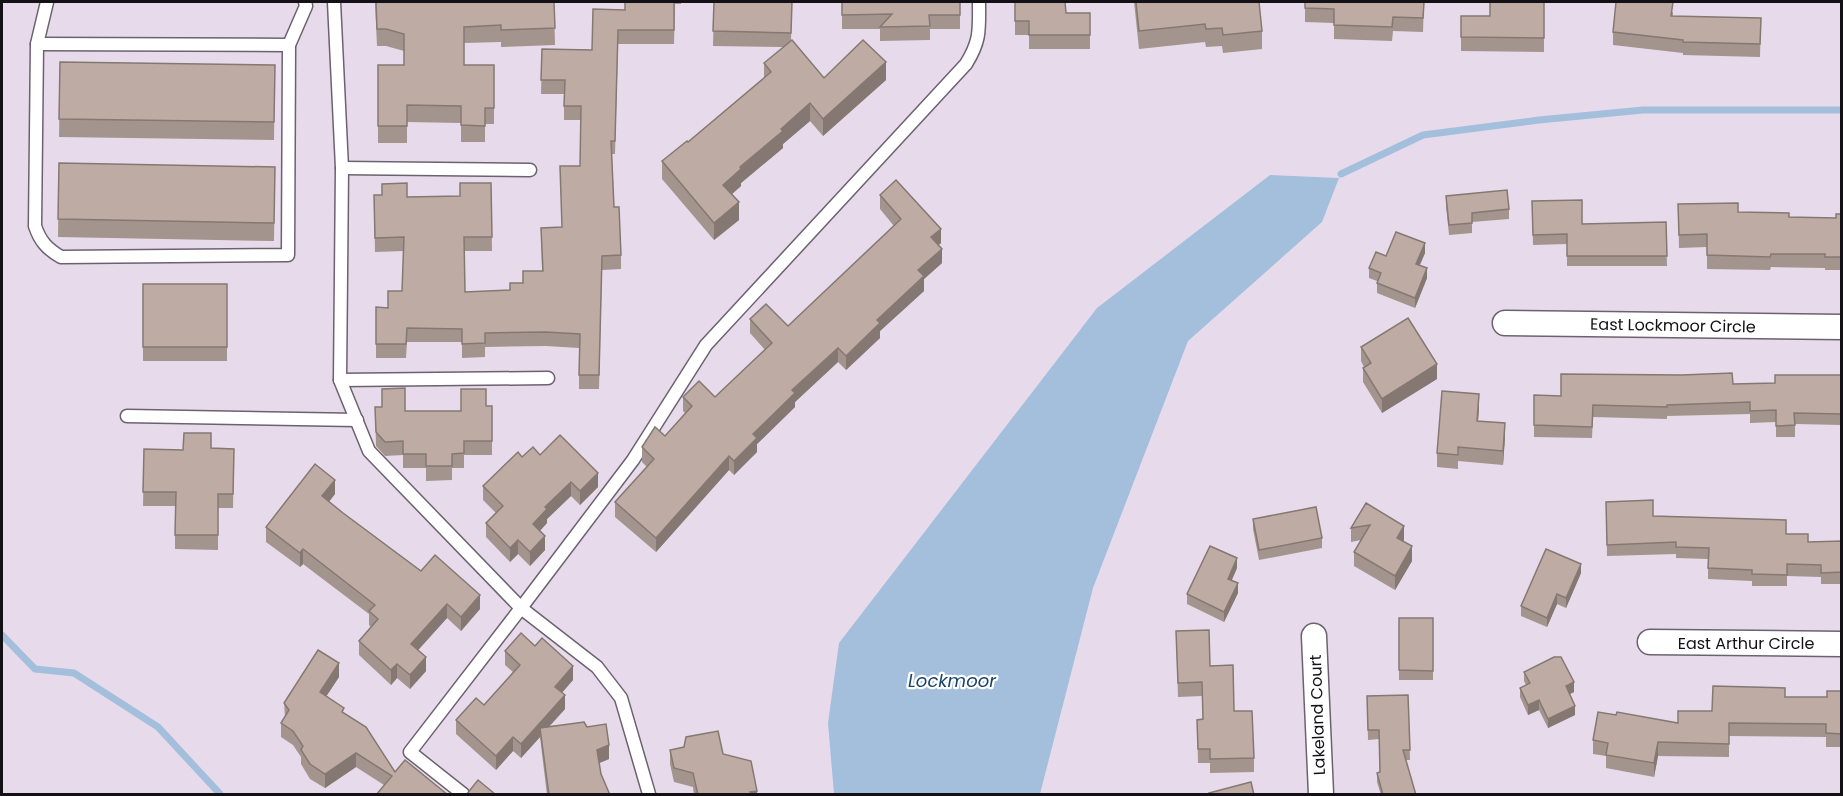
<svg xmlns="http://www.w3.org/2000/svg" width="1843" height="796" viewBox="0 0 1843 796" font-family="Poppins,sans-serif">
<style>
.water{fill:#a3bfdc}
.lines{fill:none;stroke-linecap:round;stroke-linejoin:round}
.stream{stroke:#a3bfdc;stroke-width:7}
.service-casing{stroke:#6b626f;stroke-width:15}
.minor-casing{stroke:#6b626f;stroke-width:27}
.service{stroke:#fff;stroke-width:12}
.minor{stroke:#fff;stroke-width:24}
.wall{fill:#a3948d}
.shaded-wall{fill:#857873}
.building{fill:#beaca4;stroke:#857873;stroke-width:1.5}
.labels{text-anchor:middle;stroke-width:4.5;stroke-linejoin:round;paint-order:stroke}
.street-label{font-size:16px;fill:#141116;stroke:#fff}
.water-label{font-size:18px;font-style:italic;fill:#194269;stroke:#fff}
</style>
<rect width="100%" height="100%" fill="#e7dbeb"/>
<path class="water" d="M1270,175L1339,178L1322,222L1188,341L1093,588L1040,794H834L828,723L839,643L1097,308Z"/>
<g class="lines">
<g class="stream">
<path d="M1341,174L1423,135L1539,120L1643,110H1842"/>
<path d="M2,635L35,669L74,673L158,727L220,794"/>
</g>
<g class="service-casing">
<g id="service">
<path d="M47,2L37,44L35,226C40,241 47,249 61,257L288,255L289,45L306,6L305,2"/>
<path d="M334,2L342,168L340,380L369,451L521,608L633,460L706,345L966,64C981,40 979,29 979,2"/>
<path d="M37,44L289,45"/>
<path d="M342,168L530,170"/>
<path d="M340,380L548,378"/>
<path d="M127,416L357,420"/>
<path d="M463,794L410,752L521,608L597,667L621,698L649,794"/>
</g>
</g>
<g class="minor-casing">
<g id="minor">
<path d="M1505,323L1842,327"/>
<path d="M1314,636L1321,794"/>
<path d="M1650,642L1842,644"/>
</g>
</g>
<use href="#service" class="service"/>
<use href="#minor" class="minor"/>
</g>
<g class="wall">
<path d="M375,2H554L555,45L501,47V42L464,43V65H494V124H485V142H461V123L407,122V143H378V65H404V51L386,46H377Z"/>
<path d="M625,2H681V4H675L674,44H618L615,154H612L614,207L621,255V269L602,270L599,389H579V348L546,346L485,347V357L462,358V342H407L406,358H376V307L388,308L402,291L404,251L375,252L374,195L407,197L460,196L491,183L492,251H464L465,292L510,290L542,271L541,228L562,227L560,166H580L581,120H564V94H541L542,49L592,50L625,10Z"/>
<path d="M714,2H792L791,40L824,78L886,80L823,136L810,121L783,144V148L741,183V186L732,194L739,220L714,240L662,179V161L688,142L764,78V63L783,47L713,46Z"/>
<path d="M842,2H960V29H930V40L880,41V29H842Z"/>
<path d="M1015,2L1066,13H1090V49H1029V35H1015Z"/>
<path d="M1134,2H1259L1262,31V49L1223,53L1222,46L1206,47L1205,42L1139,49Z"/>
<path d="M1305,2H1424L1423,32L1393,31L1392,41L1334,39V23L1305,22Z"/>
<path d="M1544,2V52L1461,51V16H1490Z"/>
<path d="M1673,12V16L1761,18L1760,57L1683,55V53L1613,45V32Z"/>
<path d="M60,62L275,65L274,140L59,137Z"/>
<path d="M59,163L275,167L274,241L58,237Z"/>
<path d="M880,195L941,243L938,245L942,263L924,279V291L880,331V338L846,370L838,362L795,402V407L757,444V452L734,475L729,470L656,552L615,517V502L647,467L642,462V447L665,436L685,413L683,411V397H715L765,350L750,333V319L788,326L894,226L880,209Z"/>
<path d="M1446,196L1509,209V219L1472,222V233L1449,235L1446,206Z"/>
<path d="M1532,201L1582,224L1666,222L1667,266H1567V244L1533,245Z"/>
<path d="M1678,204L1738,212L1789,217L1836,218L1842,214V270H1825V268L1771,267L1770,270L1707,269V247L1679,248Z"/>
<path d="M1425,253L1420,265L1427,278L1415,308L1377,293V281L1369,278V268L1386,256Z"/>
<rect x="143" y="284" width="84" height="77"/>
<path d="M1361,347L1437,379L1382,413L1363,382V368L1364,367L1361,361Z"/>
<path d="M1842,375V425L1795,424V437H1776V422L1750,423V414L1667,416V419L1593,417L1592,438L1534,437V395L1561,396L1733,384L1775,383Z"/>
<path d="M486,406H492V455H464V468H452V480L426,481V468H403V455L385,456L376,446L375,407L405,411H461Z"/>
<path d="M1479,408L1478,421L1505,437L1503,465L1458,461V469L1437,467V453Z"/>
<path d="M211,448L234,449L233,508H218V550L175,549V506H143L144,449L183,450Z"/>
<path d="M540,455L598,487L580,505L571,496L547,519V523L540,531L545,550L530,566L518,554L510,562L486,537V523L496,513L483,500V486L522,457Z"/>
<path d="M335,494L329,502L421,571L480,609L461,631L447,618L418,650L426,671L410,689L397,678L391,685L359,655V641L371,627L369,625V614L303,564L300,567L266,542V527Z"/>
<path d="M1606,502L1653,516L1786,534L1808,542L1842,541V584H1821V577L1787,576V586H1752V581L1708,579V559L1676,558V554L1607,556Z"/>
<path d="M1366,503L1404,540L1403,541L1412,561L1395,590L1354,566V552L1361,540L1351,542V528Z"/>
<path d="M1253,519L1322,538V548L1259,560L1253,529Z"/>
<path d="M1237,568L1231,581L1238,593L1224,622L1187,604V594Z"/>
<path d="M1581,573L1566,608L1557,604L1547,627L1521,616V606Z"/>
<rect x="1399" y="618" width="34" height="62"/>
<path d="M1176,631L1210,666L1234,711L1254,758V772L1210,773V763H1198L1197,720L1203,719L1202,696L1178,697Z"/>
<path d="M505,651L573,680L562,693L565,709L549,727H587L609,759L599,763L601,774L610,795H547L540,737L521,758L513,751L496,770L456,734V720L484,705L513,672L505,665Z"/>
<path d="M1524,672L1574,692L1570,694L1575,715L1548,728L1539,710L1528,715L1520,697V688L1526,685L1524,681Z"/>
<path d="M339,677L326,696L344,713L395,772L384,785L356,767L325,788L310,779L301,764V757L293,745L281,737V723L285,717L284,703Z"/>
<path d="M1842,691V747H1826V737L1729,736V757L1658,756L1654,777L1606,768V756L1593,754V740L1616,715L1678,723L1712,711L1785,697H1827Z"/>
<path d="M1408,695L1410,760H1406L1416,795H1381L1377,782V773L1380,772L1379,739L1368,740L1367,696Z"/>
<path d="M670,750L723,754L757,795H694L693,787L674,782L670,764Z"/>
</g>
<g class="shaded-wall">
<path d="M886,62V80L823,136V119Z"/>
<path d="M810,103V121L783,144V148L741,183V186L723,202V185L740,167L781,129Z"/>
<path d="M739,202V220L714,240V223Z"/>
<path d="M941,229V243L931,252V237Z"/>
<path d="M1425,243V253L1416,273V264Z"/>
<path d="M942,249V263L924,279V291L880,331V338L846,370V356L918,270Z"/>
<path d="M1427,268V278L1415,308V298Z"/>
<path d="M838,348V362L795,402V407L757,444V452L734,475V461L753,434L792,390Z"/>
<path d="M1437,364V379L1382,413V399Z"/>
<path d="M1479,394V408L1477,435V421Z"/>
<path d="M1505,423V437L1503,465V451Z"/>
<path d="M729,456V470L656,552V538Z"/>
<path d="M598,473V487L580,505V491Z"/>
<path d="M335,480V494L322,510V496Z"/>
<path d="M571,482V496L547,519V523L533,538V524L545,507Z"/>
<path d="M1404,526V540L1397,552V538Z"/>
<path d="M545,536V550L530,566V552Z"/>
<path d="M518,540V554L510,562V548Z"/>
<path d="M1412,546V561L1395,590V576Z"/>
<path d="M303,549V564L300,567V553Z"/>
<path d="M1237,558V568L1228,589V579Z"/>
<path d="M1581,564V573L1566,608V598Z"/>
<path d="M1238,583V593L1224,622V612Z"/>
<path d="M1557,594V604L1547,627V618Z"/>
<path d="M480,595V609L461,631V617Z"/>
<path d="M447,604V618L411,658V644Z"/>
<path d="M426,657V671L410,689V675Z"/>
<path d="M339,663V677L320,706V692Z"/>
<path d="M397,664V678L391,685V670Z"/>
<path d="M573,666V680L555,700V687Z"/>
<path d="M1574,682V692L1566,696V686Z"/>
<path d="M565,695V709L541,735L540,728V737L521,758V744Z"/>
<path d="M1539,700V710L1528,715V705Z"/>
<path d="M1575,706V715L1548,728V719Z"/>
<path d="M513,737V751L496,770V756Z"/>
<path d="M1658,742V756L1654,777V763Z"/>
<path d="M609,745V759L597,764V750Z"/>
<path d="M356,753V767L325,788V774Z"/>
<path d="M757,791V795H750V792Z"/>
</g>
<g class="building">
<path d="M376,2H554L555,28L501,30V25L464,27V65H494V108H485V126L461,125V106L407,105V126H378V65H404V34L386,29H377Z"/>
<path d="M625,2H674V30H618L615,141H611L614,207H619L621,255L602,256L599,375H579L580,334L546,332L485,333V343L462,344V329L407,328L406,344H376V307L388,308V291H402L404,237L375,238L374,195H382V184L407,183V197L460,196V183H491L492,237H464L465,292L510,290V283H523V271H543L541,228L562,227L560,166H580L581,106H564L565,80H541L542,49L592,50L593,9L625,10Z"/>
<path d="M714,2H792L791,33L713,31Z"/>
<path d="M842,2H960V15H929L930,26L880,27L892,14L842,15Z"/>
<path d="M1015,2H1065L1066,13H1090V35H1029V21H1015Z"/>
<path d="M1136,2H1259L1262,31L1223,35L1222,28L1206,29L1205,24L1139,31Z"/>
<path d="M1305,2H1424L1423,18L1393,17L1392,27L1334,25V9L1305,8Z"/>
<path d="M1490,2H1544V38L1461,37V16H1490Z"/>
<path d="M1616,2H1673L1671,16L1761,18L1760,44L1683,42V40L1613,32Z"/>
<path d="M792,40L824,78L863,40L886,62L823,119L810,103L781,129L783,131L740,167L741,169L723,185L739,202L714,223L662,161L687,141L688,142L771,72L764,63Z"/>
<path d="M60,62L275,65L274,122L59,119Z"/>
<path d="M59,163L275,167L274,223L58,219Z"/>
<path d="M896,180L941,229L931,237L942,249L918,270L924,276L877,320L880,323L846,356L838,348L792,390L795,393L753,434L757,438L734,461L729,456L656,538L615,502L654,459L642,447L655,427L665,436L692,406L683,397L699,381L715,397L772,343L750,319L766,304L788,326L901,219L880,195Z"/>
<path d="M1507,190L1509,209L1472,213V223L1449,225L1446,196Z"/>
<path d="M1582,200V224L1666,222L1667,256H1567V234L1533,235L1532,201Z"/>
<path d="M1738,203V212L1789,213V217L1836,218V214H1842V257H1825V254H1771L1770,257L1707,255V234L1679,235L1678,204Z"/>
<path d="M1396,232L1425,243L1416,264L1427,268L1415,298L1377,283L1381,273L1369,268L1376,252L1386,256Z"/>
<rect x="143" y="284" width="84" height="63"/>
<path d="M1408,318L1437,364L1382,399L1363,368L1371,363L1361,347Z"/>
<path d="M1732,373L1733,384L1775,383V375H1842V414L1794,413L1795,425L1776,426V410L1750,411V402L1667,405V407L1593,405L1592,427L1534,425V395L1561,396V374L1682,375Z"/>
<path d="M405,388V411H461V389H486V406H492V441H464V453L452,454V466H426V454H403V441L385,442L376,432L375,407H382V389Z"/>
<path d="M1442,391L1479,394L1477,421L1505,423L1503,451L1458,447V455L1437,453Z"/>
<path d="M184,433H211V448L234,449L233,494H218V535H175L176,492H143L144,449L183,450Z"/>
<path d="M560,435L598,473L580,491L571,482L545,507L547,509L533,524L545,536L530,552L518,540L510,548L486,523L503,506L483,486L518,452L522,457L533,447L540,455Z"/>
<path d="M315,464L335,480L322,496L343,513L421,571L435,555L480,595L461,617L447,604L411,644L426,657L410,675L397,664L391,670L359,641L378,619L369,611L375,605L303,549L300,553L266,527Z"/>
<path d="M1653,500V516L1786,520V534H1808V542L1842,541V572L1821,573V565L1787,564V575L1752,574V570L1708,568L1709,548L1676,547V542L1607,545L1606,502Z"/>
<path d="M1366,503L1404,526L1397,538L1412,546L1395,576L1354,552L1370,525L1351,528Z"/>
<path d="M1316,507L1322,538L1259,550L1253,519Z"/>
<path d="M1210,546L1237,558L1228,579L1238,583L1224,612L1187,594Z"/>
<path d="M1546,549L1581,564L1566,598L1557,594L1547,618L1521,606Z"/>
<path d="M1399,618H1433V671L1399,670Z"/>
<path d="M1209,630L1210,666L1233,665L1234,711H1252L1254,758L1210,759V749H1198L1197,720L1203,719L1202,682L1178,683L1176,631Z"/>
<path d="M521,633L535,646L542,638L573,666L555,687L565,695L521,744L513,737L496,756L456,720L476,698L484,705L520,665L505,651Z"/>
<path d="M318,650L339,663L320,692L344,708L342,712L366,727L395,772L405,760L448,795H376L392,776L356,753L325,774L310,764L301,750L303,746L293,731L281,723L289,710L284,703Z"/>
<path d="M1554,657H1561L1574,682L1566,686L1575,706L1548,719L1539,700L1528,705L1520,688L1530,683L1524,672Z"/>
<path d="M1713,686L1785,688V697H1827V691H1842V734L1826,733V724L1729,723V744L1658,742L1654,763L1606,755L1608,743L1593,740L1598,712L1616,715L1617,712L1678,723V711H1712Z"/>
<path d="M1408,695L1410,750H1403L1416,795H1383L1377,773L1380,772L1379,730H1368L1367,696Z"/>
<path d="M584,722L587,727L606,724L609,745L597,750L601,774L610,795H549L540,728Z"/>
<path d="M718,731L723,754L751,761L757,791L750,792V795H698L693,773L674,768L670,750L684,747L686,737Z"/>
<path d="M478,780L495,794V795H466Z"/>
<path d="M1251,782L1254,795H1210L1209,793Z"/>
</g>
<g class="labels">
<g class="street-label">
<text transform="translate(1673 325) rotate(1)" y="6">East Lockmoor Circle</text>
<text x="1746" y="649">East Arthur Circle</text>
<text transform="translate(1317 715) rotate(-92)" y="6">Lakeland Court</text>
</g>
<g class="water-label">
<text x="952" y="687">Lockmoor</text>
</g>
</g>
<rect width="1843" height="796" fill="none" stroke="#141116" stroke-width="6"/>
</svg>
